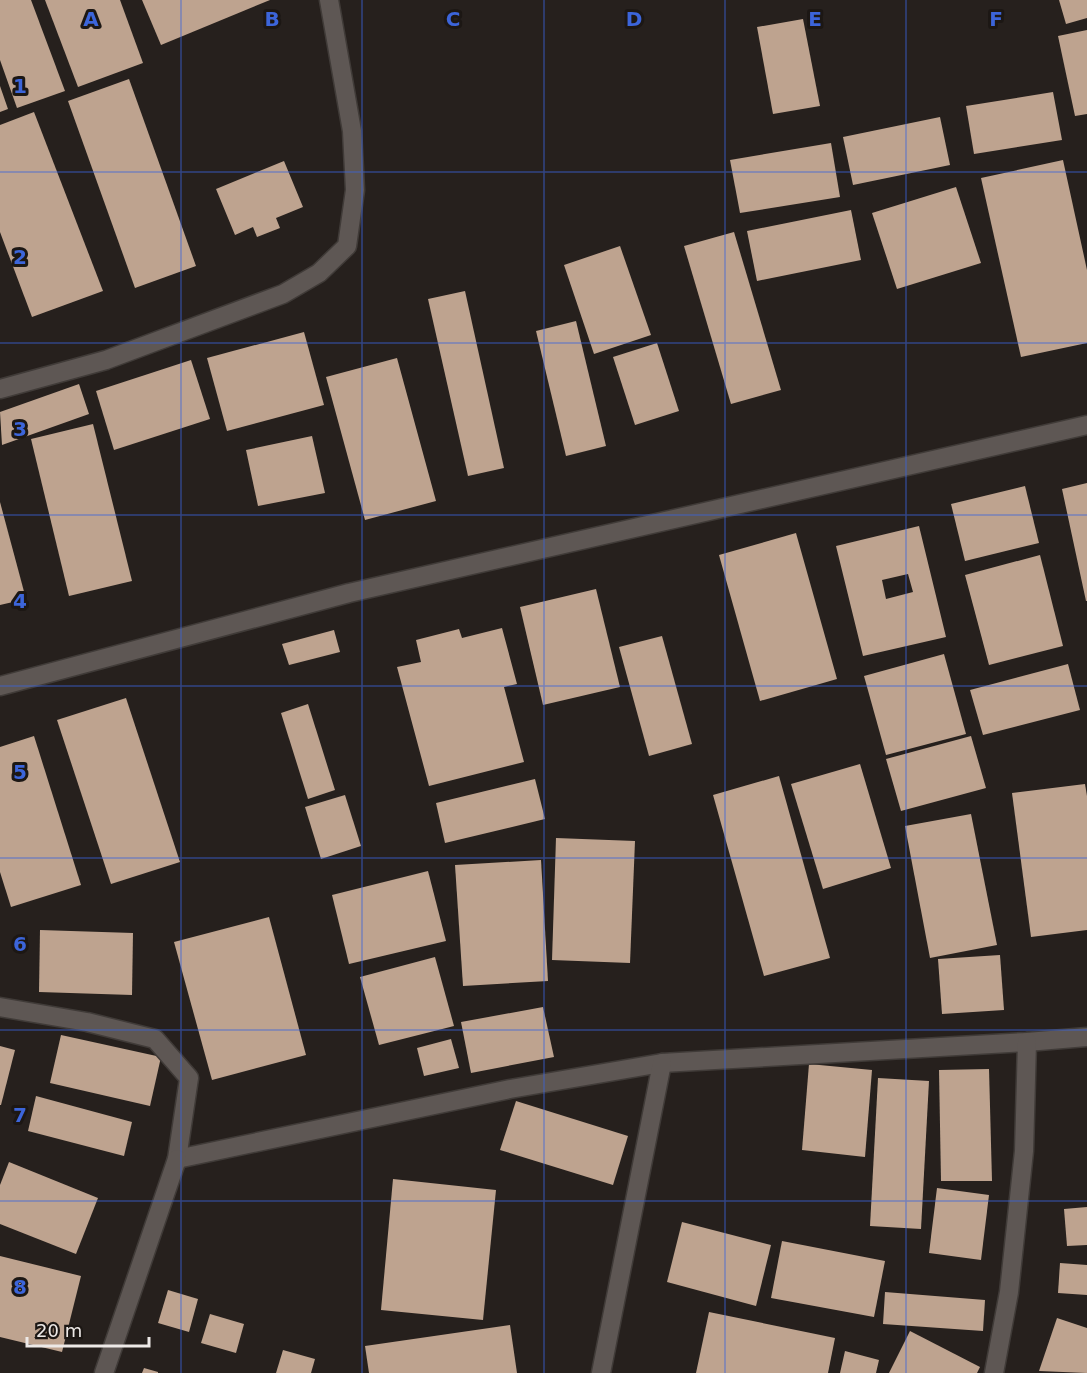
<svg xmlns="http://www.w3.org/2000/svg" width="1087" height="1373" viewBox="0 0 1087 1373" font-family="'DejaVu Sans',sans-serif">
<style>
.building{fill:#bea38f;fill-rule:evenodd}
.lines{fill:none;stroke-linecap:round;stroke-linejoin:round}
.minor-casing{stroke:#403b38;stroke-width:21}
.minor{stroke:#5e5754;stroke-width:18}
.grid{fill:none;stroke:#3c65da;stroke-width:1.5;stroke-opacity:0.55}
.grid-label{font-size:20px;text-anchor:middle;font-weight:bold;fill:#3c65da;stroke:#1c1714;stroke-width:6;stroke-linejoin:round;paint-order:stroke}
</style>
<rect width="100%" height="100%" fill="#26201d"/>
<g class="building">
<path d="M0,0H31L65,91L17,108L0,60Z"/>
<path d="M45,0H120L143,63L78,87Z"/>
<path d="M142,0H270L161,45Z"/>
<path d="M1059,0H1087V18L1066,24Z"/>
<path d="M803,19L820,106L773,114L757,27Z"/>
<path d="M1087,30V114L1075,116L1058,36Z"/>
<path d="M129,79L196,266L135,288L68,101Z"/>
<path d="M0,86L8,109L0,112Z"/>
<path d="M1053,92L1062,140L974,154L966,106Z"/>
<path d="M34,112L103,291L32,317L0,232V125Z"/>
<path d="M940,117L950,165L853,185L843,137Z"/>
<path d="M831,143L840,197L740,213L730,160Z"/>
<path d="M1063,160L1087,270V343L1021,357L981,178Z"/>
<path d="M284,161L303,207L276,218L280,228L257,237L253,227L235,235L216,189Z"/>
<path d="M956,187L981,263L897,289L872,213Z"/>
<path d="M851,210L861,260L757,281L747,231Z"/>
<path d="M734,232L781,390L731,404L684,246Z"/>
<path d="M620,246L651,335L594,354L564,265Z"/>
<path d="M465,291L504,468L468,476L428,299Z"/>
<path d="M576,321L606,446L566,456L536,331Z"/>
<path d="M304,332L324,405L227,431L207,358Z"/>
<path d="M657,343L679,411L635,425L613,357Z"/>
<path d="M397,358L436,501L365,520L326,377Z"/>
<path d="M191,360L210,419L114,450L96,391Z"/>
<path d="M79,384L89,414L2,445L0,412Z"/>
<path d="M93,424L132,581L69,596L31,439Z"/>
<path d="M312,436L325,493L258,506L246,450Z"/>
<path d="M1087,483V601H1086L1062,489Z"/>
<path d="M1025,486L1039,543L965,561L951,504Z"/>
<path d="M0,502L26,599L0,605Z"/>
<path d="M919,526L946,637L863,656L836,546ZM908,574L913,592L886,599L882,580Z"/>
<path d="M796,533L837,679L760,701L719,555Z"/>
<path d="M1040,555L1063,646L989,665L965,575Z"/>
<path d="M596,589L620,687L543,705L520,607Z"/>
<path d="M502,628L517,684L504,687L524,762L429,786L397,667L421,662L416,640L459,629L462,638Z"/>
<path d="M334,630L340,652L289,665L282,644Z"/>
<path d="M662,636L692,744L649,756L619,647Z"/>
<path d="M944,654L966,734L886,755L864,676Z"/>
<path d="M1068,664L1080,710L983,735L970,690Z"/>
<path d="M126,698L180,862L111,884L57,720Z"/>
<path d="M308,704L335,790L308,799L281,713Z"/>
<path d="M34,736L81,885L11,907L0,872V747Z"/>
<path d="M971,736L986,788L901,811L886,759Z"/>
<path d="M860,764L891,868L823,889L791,784Z"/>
<path d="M779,776L830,958L764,976L713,795Z"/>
<path d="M535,779L545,819L445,843L436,803Z"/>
<path d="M1085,784L1087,796V930L1031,937L1012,793Z"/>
<path d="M345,795L361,846L321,859L305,807Z"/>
<path d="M971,814L997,945L930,958L905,826Z"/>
<path d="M556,838L635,841L630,963L552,960Z"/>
<path d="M541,860L548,981L463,986L455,865Z"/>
<path d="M428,871L446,941L349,964L332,895Z"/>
<path d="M269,917L306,1055L212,1080L174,942Z"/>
<path d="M40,930L133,933L132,995L39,992Z"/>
<path d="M1000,955L1004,1010L942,1014L938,959Z"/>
<path d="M435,957L454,1026L379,1045L360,977Z"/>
<path d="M543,1007L554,1057L471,1073L461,1022Z"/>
<path d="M61,1035L161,1057L150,1106L50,1083Z"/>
<path d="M451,1039L459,1068L424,1076L417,1048Z"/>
<path d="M0,1046L15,1050L1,1105H0Z"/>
<path d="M809,1064L872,1070L865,1157L802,1150Z"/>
<path d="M989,1069L992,1181H941L939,1070Z"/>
<path d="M878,1078L929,1081L921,1229L870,1226Z"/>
<path d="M36,1096L132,1122L124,1156L28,1131Z"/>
<path d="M516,1101L628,1136L613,1185L500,1150Z"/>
<path d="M9,1162L98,1198L76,1254L0,1224V1185Z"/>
<path d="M393,1179L496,1190L483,1320L381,1310Z"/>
<path d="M937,1188L989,1195L981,1260L929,1253Z"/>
<path d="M1087,1207V1245L1067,1246L1064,1209Z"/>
<path d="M682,1222L771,1245L756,1306L667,1282Z"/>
<path d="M782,1241L885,1261L874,1317L771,1298Z"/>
<path d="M0,1256L81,1276L62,1352L0,1337Z"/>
<path d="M1060,1263L1087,1265V1295L1058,1293Z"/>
<path d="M168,1290L198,1299L189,1332L158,1323Z"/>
<path d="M885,1292L985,1300L983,1331L883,1324Z"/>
<path d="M709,1312L835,1338L828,1373H696Z"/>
<path d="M210,1314L244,1324L236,1353L201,1343Z"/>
<path d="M1057,1318L1087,1328V1373L1039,1371Z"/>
<path d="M510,1325L517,1373H369L365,1346Z"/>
<path d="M910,1331L980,1367L977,1373H889Z"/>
<path d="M283,1350L315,1359L311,1373H276Z"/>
<path d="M845,1351L879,1360L876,1373H840Z"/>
<path d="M144,1368L158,1372V1373H142Z"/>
</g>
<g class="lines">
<g class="minor-casing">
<g id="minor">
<path d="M0,389L106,360L283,294L319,273L347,246L355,190L352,131L329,0"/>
<path d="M0,686L349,593L1087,425"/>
<path d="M0,1007L87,1022L155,1039L189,1078L177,1159L510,1089L662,1063L1027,1042L1087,1037"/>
<path d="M104,1373L177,1159"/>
<path d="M601,1373L662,1063"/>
<path d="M994,1373L1009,1292L1024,1151L1027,1042"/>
</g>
</g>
<use href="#minor" class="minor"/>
</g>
<path class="grid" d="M181,0V1373M362,0V1373M544,0V1373M725,0V1373M906,0V1373M0,172H1087M0,343H1087M0,515H1087M0,686H1087M0,858H1087M0,1030H1087M0,1201H1087"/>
<g class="grid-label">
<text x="91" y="26">A</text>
<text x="272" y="26">B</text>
<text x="453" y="26">C</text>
<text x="634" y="26">D</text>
<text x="815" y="26">E</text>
<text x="996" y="26">F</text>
<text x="20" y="93">1</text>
<text x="20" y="264">2</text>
<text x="20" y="436">3</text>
<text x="20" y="608">4</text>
<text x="20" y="779">5</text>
<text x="20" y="951">6</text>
<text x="20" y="1122">7</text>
<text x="20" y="1294">8</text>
</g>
<path d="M27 1337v9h122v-9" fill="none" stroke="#ede9e7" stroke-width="3"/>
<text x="36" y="1337" font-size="18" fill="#ede9e7" stroke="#1c1714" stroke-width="4.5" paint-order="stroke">20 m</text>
</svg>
